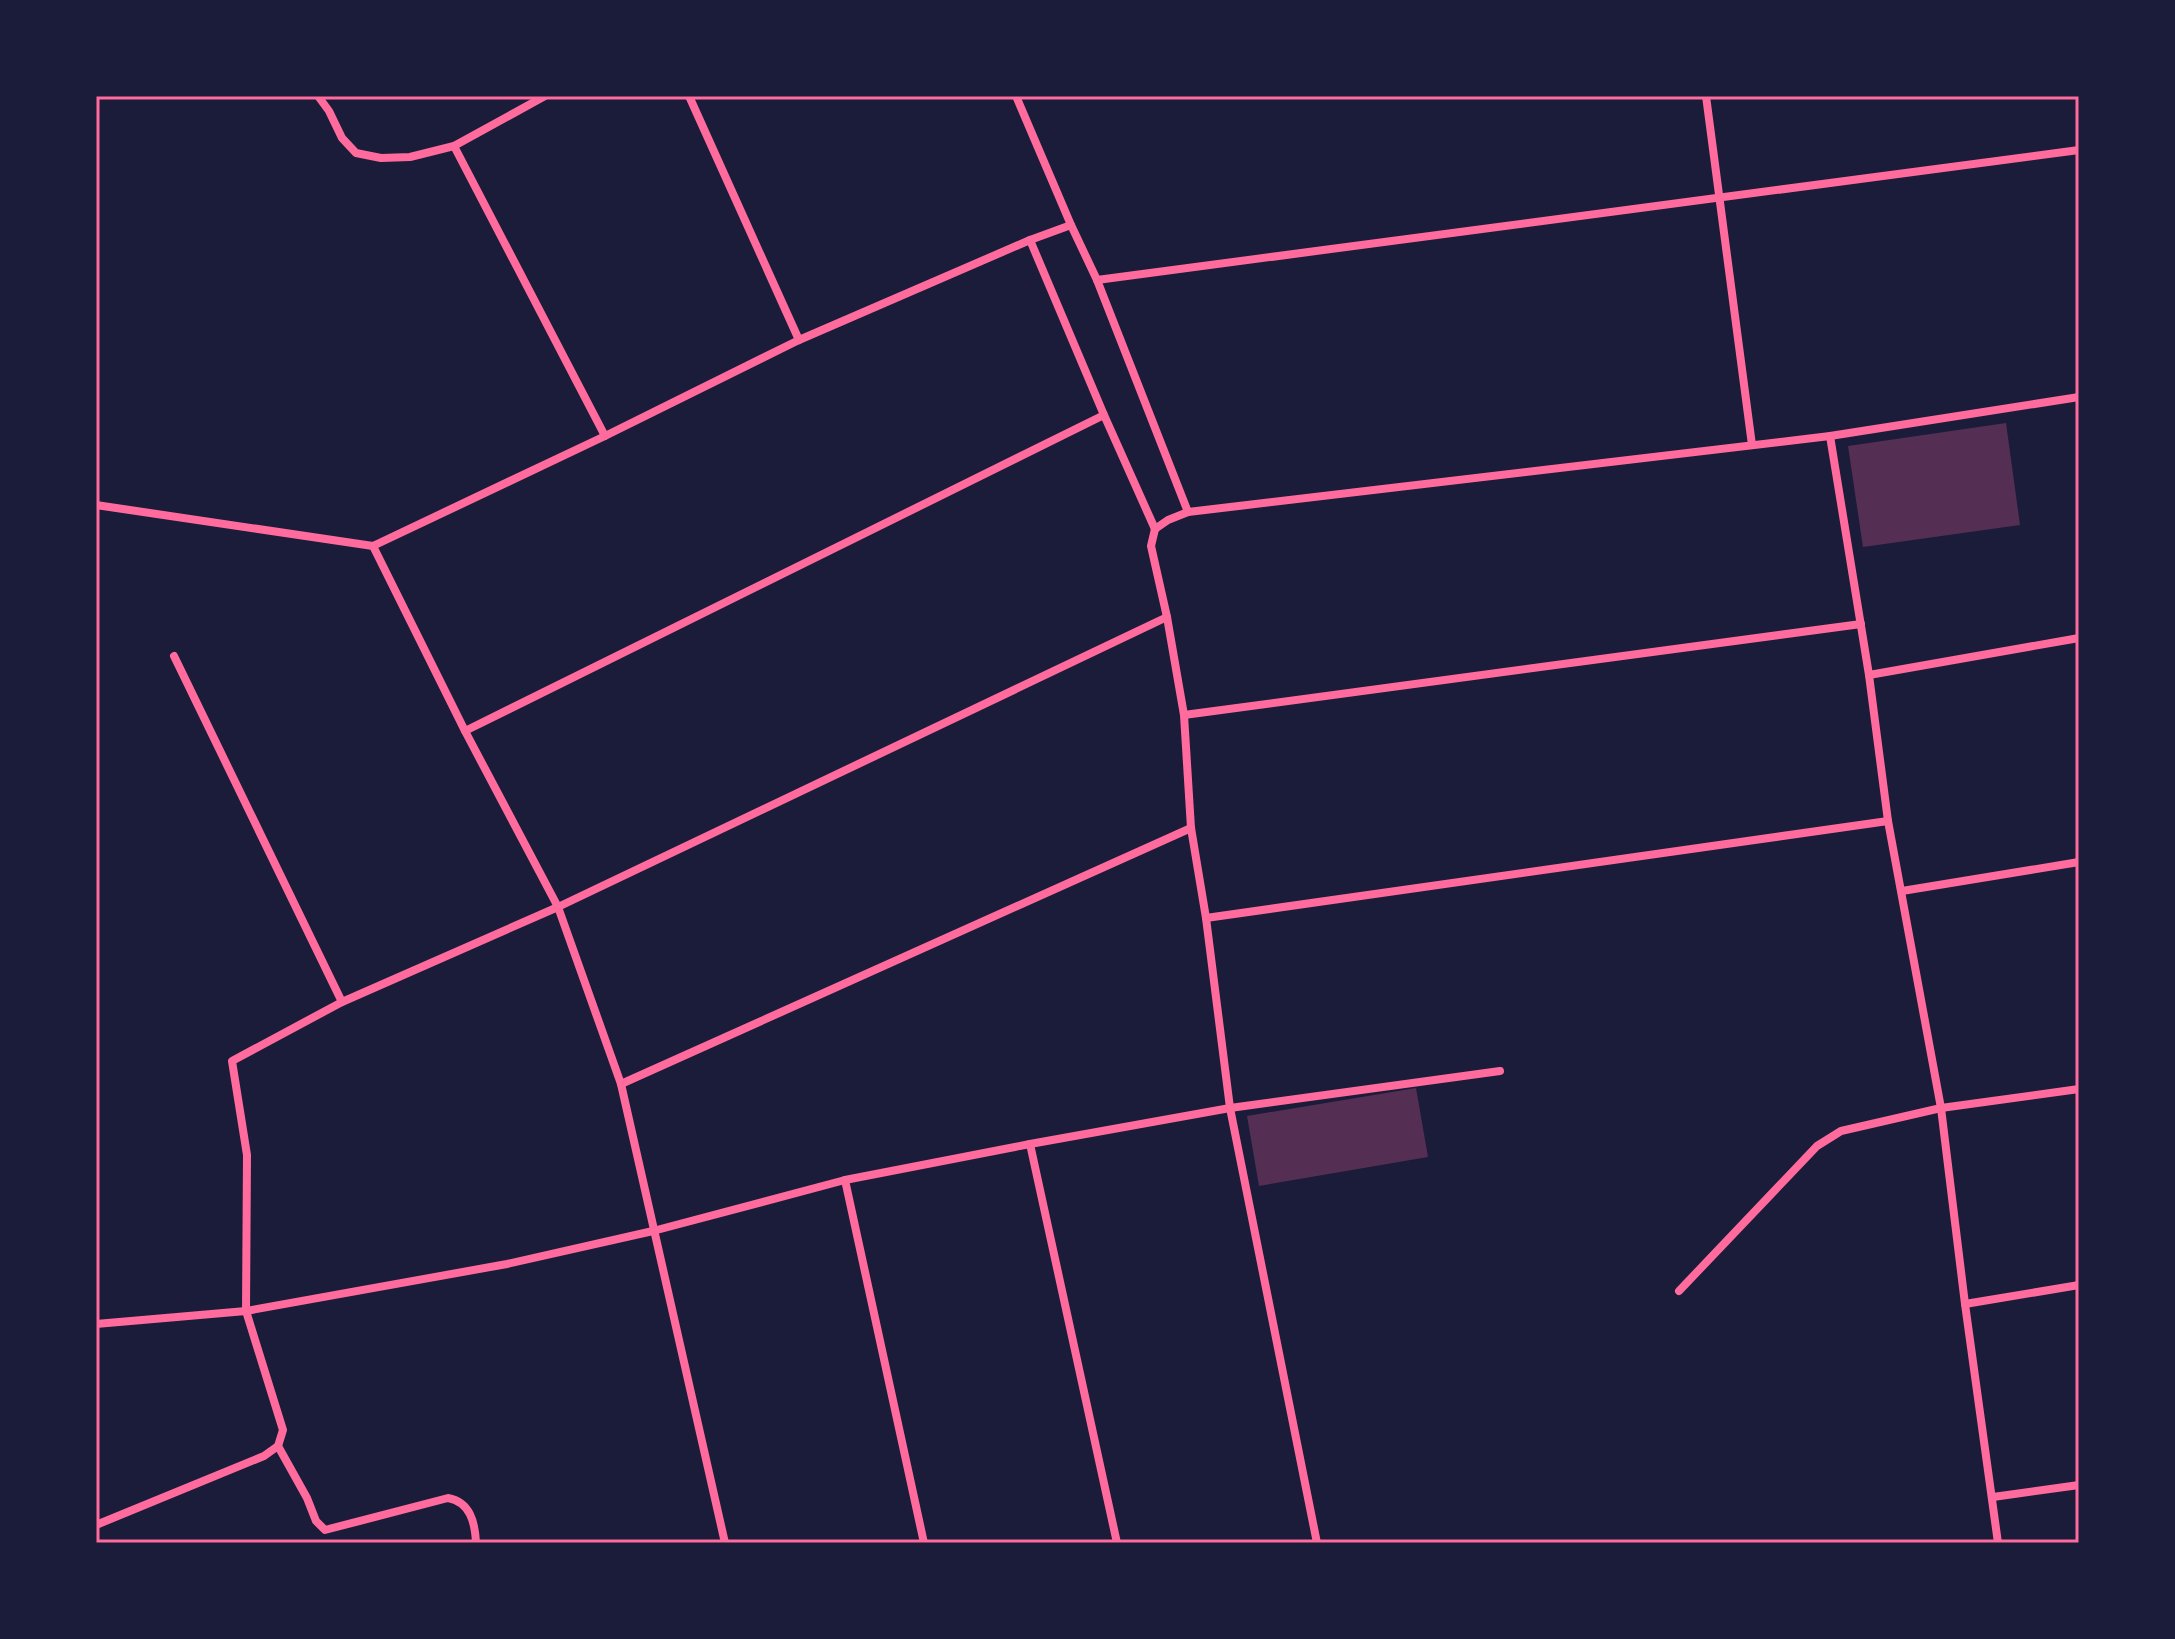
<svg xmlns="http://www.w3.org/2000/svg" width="2175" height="1639" viewBox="0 0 2175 1639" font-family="'Libre Baskerville',serif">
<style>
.building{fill:#542f53}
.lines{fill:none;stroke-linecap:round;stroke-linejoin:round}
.minor{stroke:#ff6b9d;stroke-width:8}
.neatline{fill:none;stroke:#ff6b9d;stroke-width:3}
</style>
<rect width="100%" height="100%" fill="#1b1b3a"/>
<g class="building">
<path d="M2006,423L2020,525L1863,547L1848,446Z"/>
<path d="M1416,1088L1428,1157L1259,1186L1247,1116Z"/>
</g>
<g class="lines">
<g class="minor">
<path d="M318,96L329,111L342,138L356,153L381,158L410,157L454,146L545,96"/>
<path d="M689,96L799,340"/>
<path d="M1016,96L1071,225L1097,280L1188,512"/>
<path d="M1706,96L1752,445"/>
<path d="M454,146L605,436"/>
<path d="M1030,240L1104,415L1155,529"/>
<path d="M1097,280L2079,150"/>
<path d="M1830,436L1869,675L1888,821L1941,1108L1965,1304L1998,1543"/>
<path d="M96,505L373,546L605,436L799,340L1030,240L1071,225"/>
<path d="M1155,529L1151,546L1167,617L1184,715L1191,828L1206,918L1230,1108L1317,1543"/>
<path d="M1155,529L1168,520L1188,512L1830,436L2079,397"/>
<path d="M373,546L465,731L558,907L621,1084L725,1543"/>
<path d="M174,656L342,1002"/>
<path d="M1869,675L2079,638"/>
<path d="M1184,715L1861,624"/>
<path d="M465,731L1104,415"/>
<path d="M1902,891L2079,862"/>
<path d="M1206,918L1888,821"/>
<path d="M621,1084L1191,828"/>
<path d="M1030,1144L1117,1543"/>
<path d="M845,1180L924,1543"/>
<path d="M1679,1291L1817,1146L1841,1131L1941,1108L2079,1089"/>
<path d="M1965,1304L2079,1285"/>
<path d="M96,1324L246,1311L507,1264L653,1231L845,1180L1030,1144L1230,1108L1500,1071"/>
<path d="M278,1446L307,1498L316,1521L325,1530L448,1498C470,1502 475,1522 476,1543"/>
<path d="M1993,1497L2079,1485"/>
<path d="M96,1525L264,1456L278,1446L283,1430L246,1311L247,1155L232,1061L342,1002L558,907L1167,617"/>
</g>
</g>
<rect width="2175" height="1639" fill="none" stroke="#1b1b3a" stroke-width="196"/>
<rect x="98" y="98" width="1979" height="1443" class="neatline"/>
</svg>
